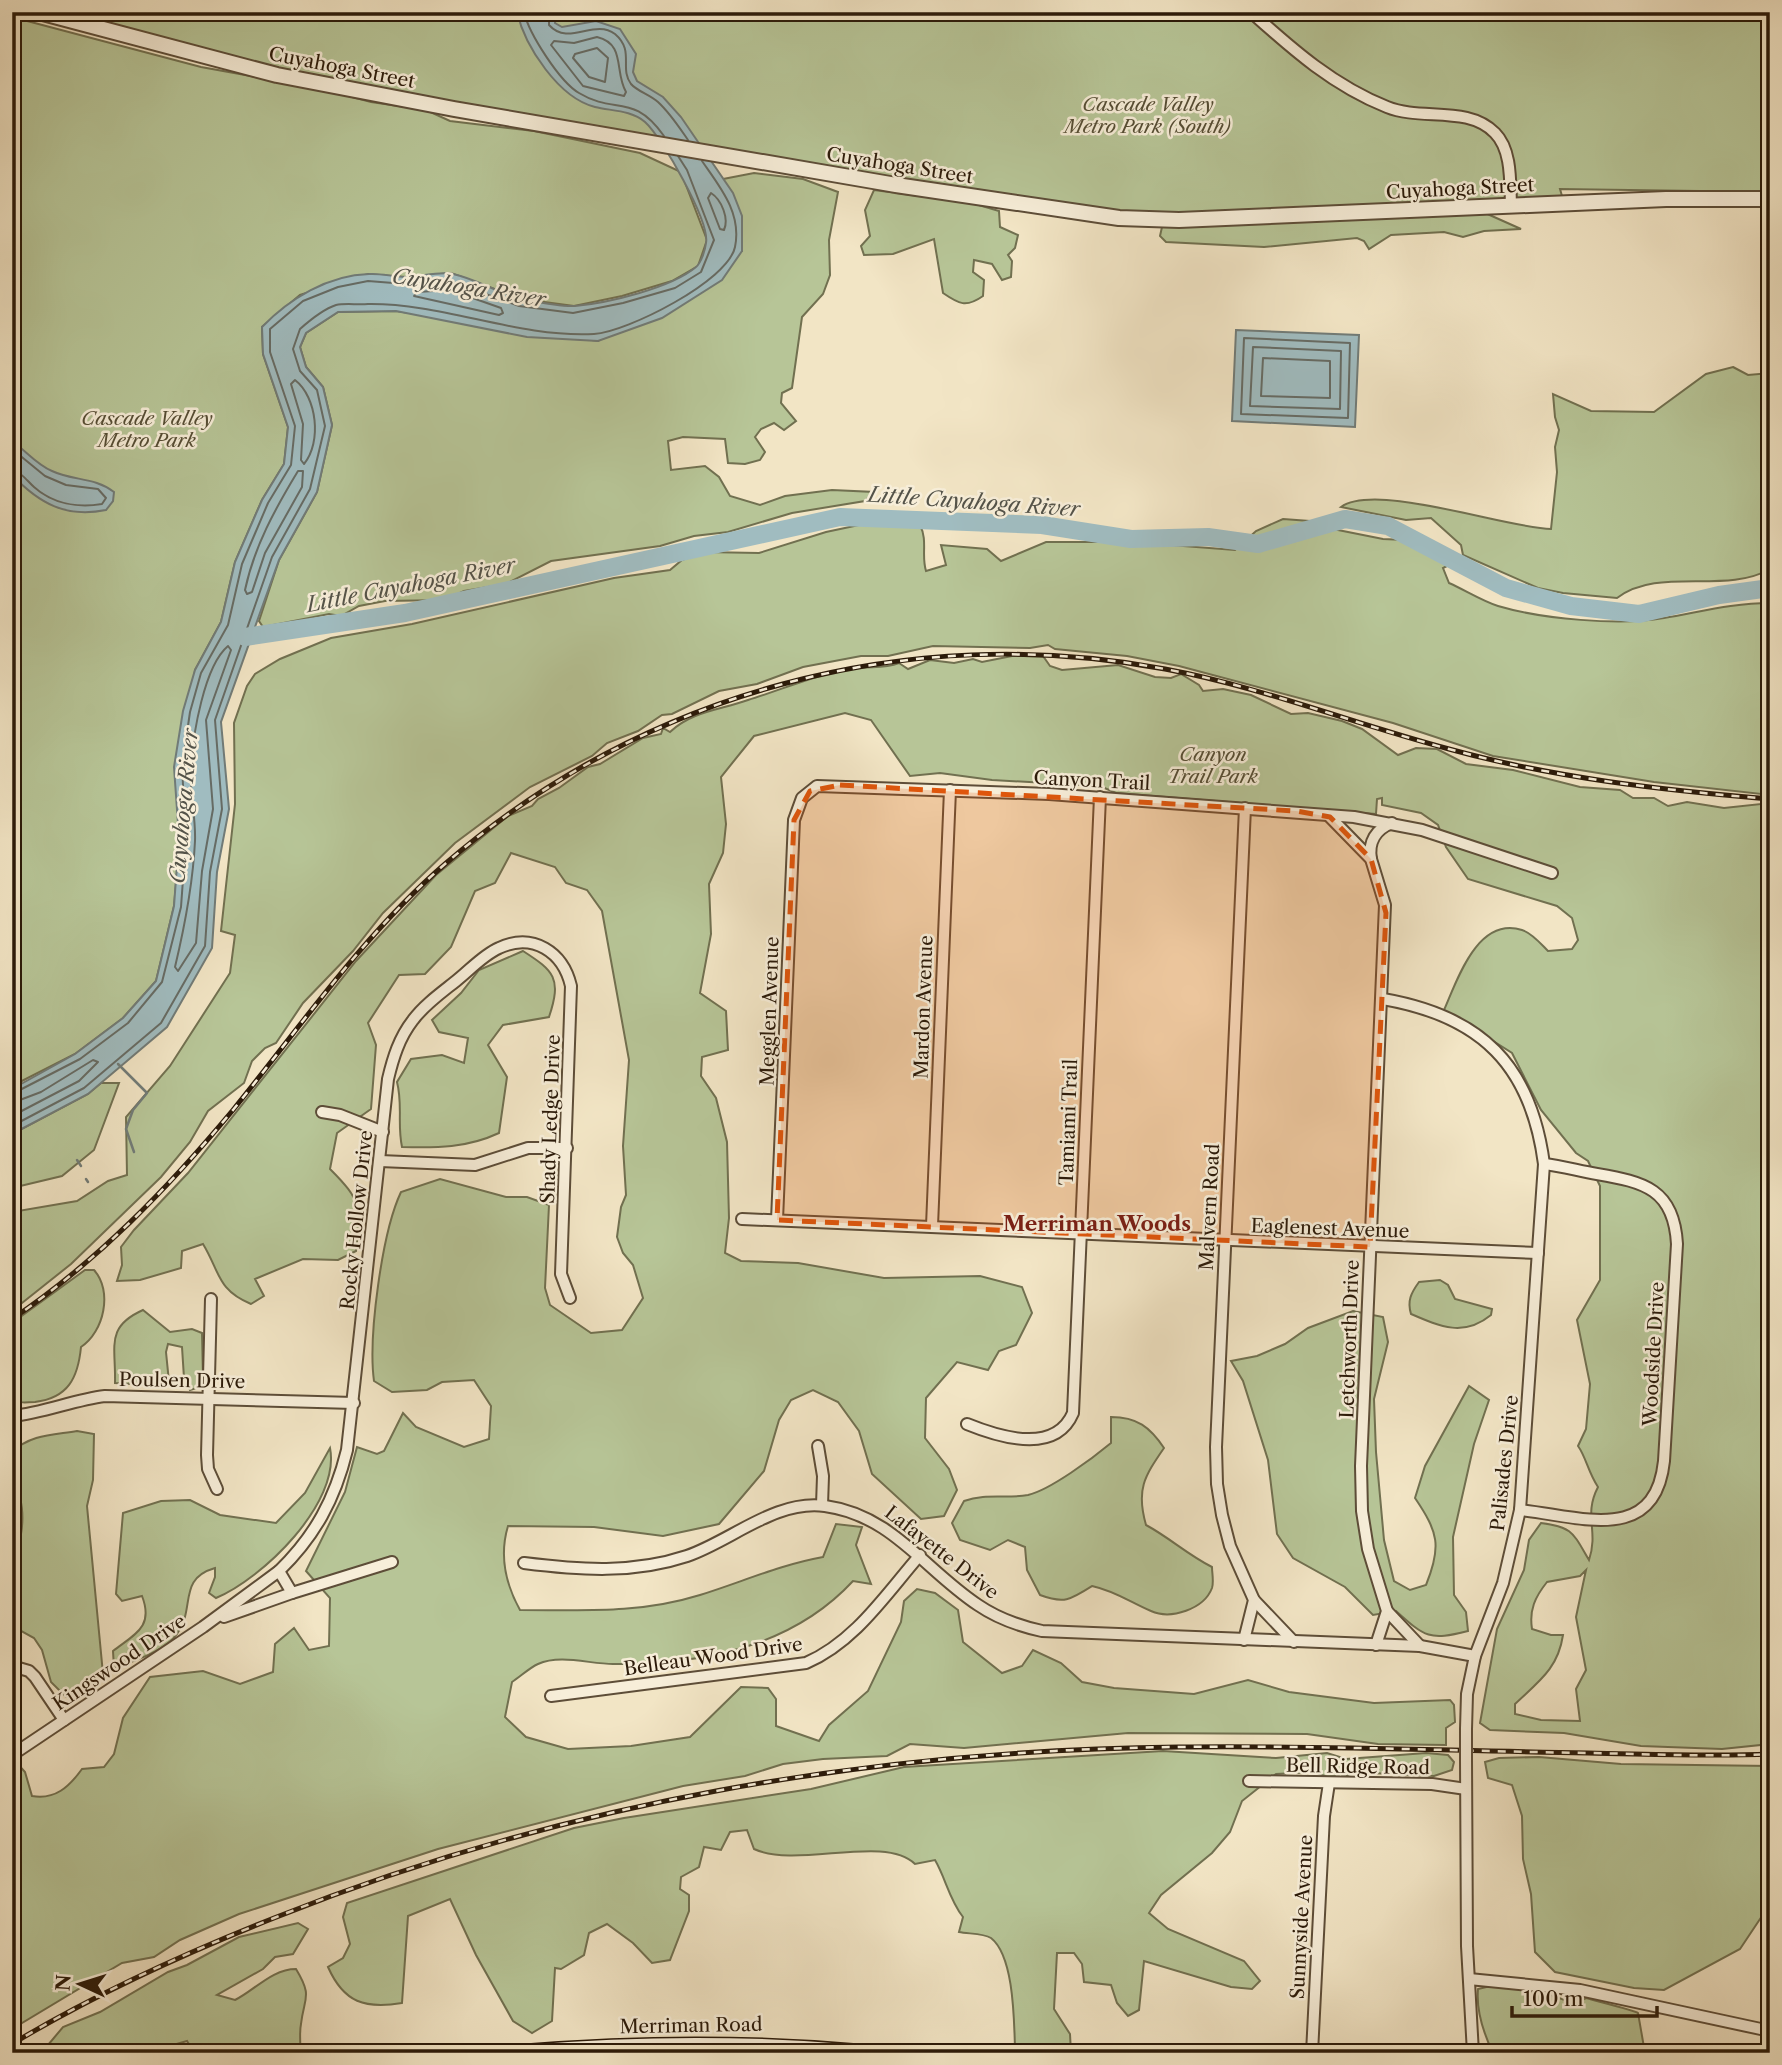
<svg xmlns="http://www.w3.org/2000/svg" width="1782" height="2065" viewBox="0 0 1782 2065" font-family="'Libre Caslon Text',serif">
<style>
.green{fill:#b7c597;stroke:#717050;stroke-width:2;fill-rule:evenodd}
.water{fill:#a0bcc0;stroke:#717b77;stroke-width:2}
.lines{fill:none;stroke-linecap:round;stroke-linejoin:round}
.shore{stroke:#666b64;stroke-width:2}
.stream{stroke:#717b77;stroke-width:2.5}
.river{stroke:#a0bcc0;stroke-width:18}
.minor-casing{stroke:#5d4d38;stroke-width:14}
.tertiary-casing{stroke:#5d4d38;stroke-width:18}
.secondary-casing{stroke:#2b1a09;stroke-width:19}
.minor{stroke:#f7eed9;stroke-width:10}
.tertiary{stroke:#f7eed9;stroke-width:14}
.secondary{stroke:#f7eed9;stroke-width:16}
.rail-casing{stroke:#2b1a09;stroke-width:5}
.rail{stroke:#f7eed9;stroke-width:2.5;stroke-dasharray:8;stroke-linecap:butt}
.minor-bridge-casing{stroke:#5d4d38;stroke-width:14;stroke-linecap:butt}
.minor-bridge{stroke:#f7eed9;stroke-width:10}
.marked{fill:#df560c;fill-opacity:0.2;stroke:#df560c;stroke-width:5;stroke-dasharray:14 9;stroke-linejoin:round}
.labels{text-anchor:middle;stroke-width:5;stroke-linejoin:round;paint-order:stroke}
.street-label{font-size:19px;fill:#2b1a09;stroke:#f7eed9}
.park-label{font-size:19px;font-style:italic;fill:#554d34;stroke:#f7eed9}
.water-label{font-size:21px;font-style:italic;fill:#545349;stroke:#f7eed9}
.neighbourhood-label{font-size:21px;font-weight:bold;fill:#7a1f14;stroke:#f7eed9}
</style>
<rect width="100%" height="100%" fill="#f2e5c5"/>
<filter id="stains"><feTurbulence type="fractalNoise" baseFrequency=".00286" numOctaves="4"/><feColorMatrix values="0 0 0 0 .2 0 0 0 0 .09 0 0 0 0 .02 0 0 0 .5 -.17"/></filter>
<radialGradient id="worn" r=".72"><stop offset=".6" stop-color="#630" stop-opacity="0"/><stop offset="1" stop-color="#630" stop-opacity=".3"/></radialGradient>
<g class="green">
<path d="M57,12H1770V192L1560,189L1564,203L1474,208L1521,229L1484,231L1463,237L1444,232L1391,235L1369,249L1364,241L1357,238L1264,247L1166,242L1160,236L1162,227L1176,221L1119,218L277,75Z"/>
<path d="M12,17L201,67L318,88L371,102L426,110L450,121L534,131L640,153L681,172L707,240L698,266L672,281L622,296L574,306L522,299L451,273L406,277L368,274L300,295L262,327L263,354L288,427L284,464L262,500L235,562L221,622L195,670L174,906L156,981L123,1018L75,1054L12,1086Z"/>
<path d="M754,173L803,179L838,192L829,240L830,275L823,294L802,317L792,388L782,393L781,403L796,421L784,430L774,423L761,429L755,437L765,452L760,460L745,464L728,463L725,439L683,437L668,441L671,470L705,466L719,477L730,496L760,505L785,496L832,490L874,492L865,501L792,513L728,532L694,536L660,546L551,561L506,584L464,591L445,600L385,601L359,606L341,616L329,614L263,627L259,621L279,560L317,492L332,425L323,387L306,367L300,347L306,333L338,312L396,311L598,341L742,251V218L723,179Z"/>
<path d="M874,190L972,203L999,211L1000,227L1018,235L1015,248L1008,255L1012,261L1011,277L1002,280L992,264L974,260L973,272L984,280L983,296C966,308 959,304 943,293L934,239L893,254L864,255L861,246L870,236L865,210Z"/>
<path d="M1733,367L1748,375L1770,373V569C1725,595 1659,566 1617,598L1563,593L1538,588L1463,555L1461,545L1431,518L1406,520L1341,507C1376,482 1506,528 1551,529L1557,472L1555,447L1559,430L1555,417L1553,394L1591,411L1654,412L1706,374Z"/>
<path d="M1283,519L1310,521L1328,528L1383,539L1405,540L1451,564L1443,568L1449,583C1465,590 1482,601 1498,606C1542,619 1619,626 1664,618C1700,612 1733,603 1770,603V795L1654,782L1493,756L1393,723L1179,666L1127,656L1055,649L1048,645L1030,648L933,646L888,656H861L803,667L757,684L719,691L672,714L662,715L638,731L607,743L592,756L530,787L455,843L383,913L353,951L303,1003L276,1043L265,1048L252,1061L244,1083L208,1111L190,1142L161,1177L71,1264L12,1311V1212L77,1201L108,1181L127,1175L126,1117L170,1066L230,973L235,935L221,931L235,804L234,723L247,686L255,674L280,659L331,638L412,624L614,578L670,570L682,560L703,552L759,553L826,532L859,525L893,522L920,525C928,541 921,555 926,571L946,565L941,545L987,549L1001,561L1046,542H1131L1235,550L1256,531Z"/>
<path d="M1012,656H1043L1050,666L1062,670L1118,665L1155,677L1171,678L1181,674L1199,685L1203,691L1223,689L1251,695L1291,714L1308,713L1342,721L1362,729L1398,755L1416,748L1437,749L1466,764L1513,770L1580,787L1620,790L1633,798H1654L1668,806L1687,802L1724,808L1770,803V1744L1722,1749L1641,1746L1564,1733L1490,1730L1480,1723L1497,1629L1524,1570L1529,1540L1541,1523C1573,1527 1573,1533 1589,1560C1599,1530 1583,1516 1598,1487C1588,1472 1586,1457 1578,1446L1586,1429L1590,1384L1577,1320L1600,1280V1186L1588,1161L1576,1153L1541,1110L1512,1053L1444,1010C1457,981 1477,916 1522,930C1532,933 1541,944 1548,951L1572,949L1578,940L1572,918L1557,906L1468,879L1446,847L1438,825L1421,813L1382,805V798L1377,799L1376,814L1116,793L1100,786L992,780L940,773L910,776L871,720L845,713L754,736L721,777L726,824L723,853L709,884L711,934L700,993L726,1011L728,1050L702,1057L701,1076L716,1098L727,1142L729,1218L725,1253L741,1261L798,1263L884,1278L980,1276L1022,1287L1032,1313L1016,1345L999,1351L988,1370L957,1362L926,1398L925,1438L949,1469L957,1490L944,1516L921,1519L872,1474L859,1431L838,1402L813,1390L791,1400L779,1420L764,1471L719,1524L663,1536L594,1527L508,1526C499,1556 505,1583 520,1610C583,1610 639,1614 700,1595C742,1582 779,1565 823,1557L836,1524L862,1527L856,1545L871,1584L853,1581C792,1647 700,1665 613,1664C590,1664 560,1654 538,1664C529,1668 520,1677 512,1682L505,1717L526,1737L568,1749L631,1746L690,1737L741,1687L768,1688L776,1699V1726L819,1741L829,1725L868,1691L901,1622L904,1601L917,1589L935,1593L958,1610L963,1642L1002,1673L1022,1666L1033,1650L1061,1663L1082,1682L1114,1688L1194,1694L1248,1680L1289,1692L1374,1703L1450,1700L1454,1705L1455,1722L1446,1728V1745L1378,1744L1307,1734L1128,1733L964,1748L910,1744L887,1756L823,1759L783,1764L745,1776L683,1786L438,1849L239,1914L180,1940L154,1957L122,1963L12,2029V1767L16,1762L25,1772L32,1796C55,1800 69,1787 82,1769L104,1767L114,1754L123,1718L150,1677L203,1671L240,1684L273,1672L275,1644L294,1628L309,1650L329,1646L330,1598L306,1571L345,1492L357,1447L377,1454L384,1451L403,1413L416,1427L464,1447L489,1439L491,1406L474,1380L442,1382L427,1390L392,1392L374,1381C368,1337 382,1232 401,1192L440,1179L506,1197H527L549,1205L545,1288L550,1305L591,1333L622,1330L643,1298L633,1265L623,1253L617,1237L621,1207L626,1195L623,1146L629,1060L602,911L587,890L566,883L555,867L511,853L495,883L475,891L451,947L425,974L399,975L368,1023L376,1045L371,1109L337,1133L330,1169C362,1201 361,1207 356,1251L338,1260L303,1259L255,1279L264,1296L251,1304C217,1290 220,1272 203,1244L182,1251L181,1268L140,1280L117,1281L122,1265L121,1247L134,1230L188,1173L356,961L436,875L508,816L532,806L538,799L559,788L588,767L600,764L643,738L661,734L663,728L670,732C692,711 720,710 748,700C784,689 819,673 857,668C872,666 884,669 899,663L908,669L930,660L954,663L973,659L982,662ZM1586,1570L1576,1617L1586,1670L1576,1689L1580,1721L1541,1720L1515,1714V1704C1538,1682 1558,1669 1563,1635H1551L1532,1629C1529,1610 1535,1597 1547,1582L1580,1576Z"/>
<path d="M523,951C554,971 562,978 549,1017L503,1025L488,1045L507,1077L499,1133C467,1148 437,1148 402,1147C397,1124 403,1105 397,1082L411,1059L442,1055L464,1063L468,1038L439,1032L432,1020L461,993L479,970Z"/>
<path d="M101,1083H119L94,1150L62,1176L12,1188V1134L88,1094Z"/>
<path d="M85,1270H94C113,1291 104,1332 81,1347C78,1378 68,1398 35,1402C27,1402 19,1404 12,1400V1323Z"/>
<path d="M1440,1280L1448,1285L1455,1299L1492,1309L1491,1315C1464,1337 1441,1327 1411,1314C1407,1301 1411,1293 1419,1282Z"/>
<path d="M143,1310L170,1332L192,1329L202,1333L203,1378L197,1388L190,1390L184,1378L182,1347L168,1344L166,1352L169,1382L150,1385L115,1383C116,1346 105,1327 143,1310Z"/>
<path d="M1353,1311L1383,1317L1388,1342L1374,1399L1376,1452L1384,1540L1394,1581L1410,1590L1426,1585C1442,1546 1438,1532 1415,1498L1425,1466L1469,1386L1489,1400L1474,1444L1453,1537L1454,1595L1466,1612L1468,1631C1429,1641 1425,1637 1396,1611L1373,1615L1345,1587L1293,1558L1277,1534L1268,1460L1243,1381L1231,1361L1257,1356L1285,1344L1308,1328Z"/>
<path d="M1111,1417C1137,1417 1150,1427 1164,1448C1144,1477 1136,1490 1146,1525C1170,1538 1188,1555 1212,1567C1212,1573 1214,1582 1212,1588C1204,1609 1171,1620 1151,1611C1130,1602 1115,1591 1092,1586C1070,1600 1064,1604 1040,1595L1027,1570L1025,1547L1008,1540L990,1550L960,1540L952,1523L964,1501C986,1493 1006,1499 1028,1495C1050,1490 1093,1458 1111,1443Z"/>
<path d="M77,1431L94,1434L93,1480L87,1506L103,1674L94,1690L66,1697L51,1682L42,1650L34,1638L12,1626V1537L21,1534C27,1498 12,1485 12,1452C31,1434 53,1435 77,1431Z"/>
<path d="M330,1448C341,1503 262,1579 216,1598L209,1593L215,1577V1568C177,1579 196,1608 177,1634C165,1651 133,1662 114,1668L113,1651C135,1634 154,1627 142,1596L122,1601L116,1594L123,1513L161,1501L190,1500L220,1515L276,1523L305,1493Z"/>
<path d="M1163,1751L1276,1758L1327,1753L1346,1759L1426,1753L1448,1755L1454,1762L1452,1770L1434,1776L1370,1773L1327,1777L1315,1772L1276,1774L1242,1801L1230,1832L1212,1853L1161,1895L1149,1913L1168,1929L1244,1961L1260,1981L1252,1989L1231,1987L1144,1961L1139,2010L1128,2016L1117,2003L1111,1985L1084,1982L1082,1964L1074,1953H1057L1054,2009L1070,2034L1071,2053H1022L1015,2048C1014,2020 1014,1956 991,1938C983,1933 968,1934 959,1932L963,1917C949,1899 946,1879 935,1860L915,1864C884,1834 797,1869 754,1849L747,1830L730,1832L721,1850L704,1847L699,1867L681,1877L680,1889L689,1895V1911L670,1960L652,1963L633,1943L607,1924L589,1933L584,1955L561,1969L555,1968L552,2021L532,2033L513,2021L476,1955L450,1899L408,1916L402,2003C365,2009 344,2003 328,1967L343,1958L350,1944L343,1917L347,1903L574,1828L624,1818L811,1789L904,1767Z"/>
<path d="M1539,1757L1621,1764L1770,1766V1904L1740,1949L1664,1990L1634,1988L1555,1972L1535,1952L1531,1894L1523,1859L1522,1816L1512,1785L1488,1778L1485,1762L1499,1758Z"/>
<path d="M298,1923L308,1929L293,1954L275,1957L263,1969L217,1995L235,2000C255,1990 272,1969 296,1969C313,1997 304,1997 301,2024C299,2033 301,2043 300,2053H194L187,2041L170,2046L162,2053H64L48,2045L63,2027L100,2012L168,1972L187,1965L239,1937Z"/>
<path d="M1495,1985L1543,1992L1575,2004L1586,1998C1596,2001 1634,2010 1638,2013L1645,2053H1493C1483,2032 1476,2011 1478,1989Z"/>
</g>
<g class="water">
<path d="M517,12H556L555,23L562,27L596,21L620,29L636,54L633,72L637,81L663,97L681,117L733,193L742,216V251L722,280L662,318L598,341L527,337L396,311L338,312L306,333L300,347L306,367L323,387L332,425L317,492L279,560L221,722L229,809L217,872L212,948L167,1027L88,1094L12,1134V1089L75,1054L123,1018L156,981L174,906L179,838L174,767L183,711L195,670L221,622L235,562L262,500L284,464L288,427L263,354L262,327C289,299 328,275 369,274C381,273 393,277 406,277C421,277 438,271 453,274C477,279 499,294 523,299C538,302 560,307 575,306C608,303 671,288 696,267C701,263 705,251 706,243C710,222 662,137 645,122C631,110 611,111 595,107C559,98 525,47 517,12Z"/>
<path d="M1236,330L1359,335L1355,427L1232,421Z"/>
<path d="M12,441C25,450 37,465 52,471C73,481 95,477 114,492L113,501L106,510C66,518 40,504 12,475Z"/>
</g>
<g class="lines">
<g class="shore">
<path d="M524,12C529,34 560,82 579,93C615,115 633,92 664,136"/>
<path d="M549,12V25C569,47 594,18 615,34C635,51 619,68 631,84C637,91 650,95 658,102C670,113 679,127 688,140"/>
<path d="M597,37C626,44 614,71 626,92L624,96L583,86L551,45L554,41L574,43Z"/>
<path d="M597,48L608,58L605,82L589,77L573,58L575,54Z"/>
<path d="M711,193C722,200 729,219 724,230L720,229L708,198Z"/>
<path d="M450,290L501,308L503,313L499,315L414,296L417,292Z"/>
<path d="M1244,338L1350,343L1348,418L1241,414Z"/>
<path d="M1253,347L1341,351L1340,409L1250,406Z"/>
<path d="M1263,358L1330,361V398L1261,396Z"/>
<path d="M295,380C317,397 322,442 304,464L301,460L303,424L291,384Z"/>
<path d="M12,449L45,476L66,485L98,489L106,498L102,504C78,508 53,504 34,487C27,481 22,472 12,471"/>
<path d="M303,471L302,487L265,553L252,592L247,594L245,590C254,547 275,509 298,471Z"/>
<path d="M228,646L231,650L206,720L213,809L202,871L196,943L178,971L175,967C185,925 193,884 195,841C196,816 189,791 191,766C193,735 204,666 228,646Z"/>
<path d="M12,1094L80,1059L128,1023L162,982L181,907L186,838L182,767L190,712L201,673L228,625L242,564L268,503L291,465L295,426L270,352V329L303,301L338,287L368,281L406,284L450,281L519,306L573,313L623,303L675,288L701,272L714,240L687,170L678,156"/>
<path d="M12,1103L41,1092L93,1060L98,1062L79,1081L12,1116"/>
<path d="M12,1126L84,1088L161,1023L205,946L210,872L222,809L215,720L272,557L310,489L325,426L317,390L300,371L293,349L300,329C309,321 324,309 336,305C345,303 358,305 368,304C444,303 517,338 594,334C627,332 728,281 735,247C742,213 720,187 702,161"/>
</g>
<g class="stream">
<path d="M1770,1028V1041"/>
<path d="M118,1064L147,1093L133,1110L126,1129L134,1152"/>
<path d="M77,1160L81,1166"/>
<path d="M86,1179L88,1182"/>
</g>
<path class="river" d="M245,637L405,613L840,517L1042,525L1131,539L1208,537L1258,544L1345,519L1388,526L1506,588L1571,606L1639,614L1719,595L1770,588"/>
<g class="minor-casing">
<g id="minor">
<path d="M1251,12C1293,50 1334,86 1387,107C1421,121 1468,105 1495,133C1512,150 1510,182 1511,205"/>
<path d="M1330,817L1371,859L1385,905L1361,1466L1362,1511L1368,1549L1387,1611L1376,1645"/>
<path d="M1371,859C1368,842 1376,829 1392,823"/>
<path d="M1383,999C1481,1016 1531,1065 1544,1164L1520,1510L1503,1583L1475,1656L1467,1694L1466,1729"/>
<path d="M322,1112L340,1115L383,1132"/>
<path d="M380,1161L475,1165L528,1148H567"/>
<path d="M742,1219L1538,1253"/>
<path d="M777,1220L794,820L802,798L817,786L1049,794L1354,817L1422,830L1552,873"/>
<path d="M932,1226L950,790"/>
<path d="M211,1299L207,1455L208,1469L217,1489"/>
<path d="M12,1416C44,1413 73,1400 105,1396L354,1403"/>
<path d="M967,1424C999,1437 1055,1455 1073,1413L1100,797"/>
<path d="M818,1446L823,1476L822,1505"/>
<path d="M1520,1510C1579,1516 1655,1546 1664,1461L1677,1244C1674,1189 1644,1182 1597,1174C1579,1171 1562,1166 1544,1164"/>
<path d="M524,1563C580,1570 633,1574 687,1556C731,1541 776,1499 825,1506C892,1515 925,1570 978,1605C997,1618 1019,1626 1042,1631L1420,1646L1475,1656"/>
<path d="M279,1571C315,1536 335,1499 347,1450L388,1079C393,1058 399,1038 413,1020C424,1005 441,993 456,981C470,970 483,955 499,948C533,932 563,952 571,986L561,1274L570,1298"/>
<path d="M1254,1600L1294,1642"/>
<path d="M1387,1611L1420,1646"/>
<path d="M224,1617L292,1593"/>
<path d="M1244,1640L1254,1600L1230,1546L1222,1515L1217,1484L1216,1447L1245,808"/>
<path d="M12,1666L29,1671L35,1677L64,1720"/>
<path d="M551,1696L806,1663C855,1642 886,1594 920,1555"/>
<path d="M12,1755L203,1627L279,1571L292,1593L392,1562"/>
<path d="M1466,1759L1467,1946L1473,2053"/>
<path d="M1249,1781L1432,1784L1466,1789"/>
<path d="M1469,1979L1580,1990L1770,2031"/>
<path d="M1312,2053L1324,1816L1329,1783"/>
</g>
</g>
<g class="tertiary-casing">
<path id="tertiary" d="M39,12L277,75L454,109L896,185L1119,218L1179,220L1666,199H1770"/>
</g>
<g class="secondary-casing">
<path id="secondary" d="M525,2053C636,2044 747,2043 859,2053"/>
</g>
<use href="#minor" class="minor"/>
<use href="#tertiary" class="tertiary"/>
<use href="#secondary" class="secondary"/>
<g class="rail-casing">
<g id="rail">
<path d="M12,1319C97,1262 168,1188 233,1110C301,1026 363,935 445,864C644,692 907,621 1165,669C1262,687 1354,724 1449,749C1554,778 1661,790 1770,799"/>
<path d="M12,2044C95,1994 183,1954 274,1918C562,1803 870,1750 1179,1747C1315,1745 1452,1751 1588,1753C1649,1754 1709,1757 1770,1754"/>
</g>
</g>
<use href="#rail" class="rail"/>
<g class="minor-bridge-casing">
<path id="minor-bridge" d="M1466,1759V1729"/>
</g>
<use href="#minor-bridge" class="minor-bridge"/>
</g>
<path class="marked" d="M840,785L1296,811L1330,817L1371,859L1386,913L1370,1247L777,1220L794,820L810,791Z"/>
<g class="labels">
<g class="street-label">
<text transform="translate(342 67) rotate(11)" y="7">Cuyahoga Street</text>
<text transform="translate(900 165) rotate(9)" y="7">Cuyahoga Street</text>
<text transform="translate(1460 188) rotate(-3)" y="7">Cuyahoga Street</text>
<text transform="translate(1092 780) rotate(3)" y="7">Canyon Trail</text>
<text transform="translate(923 1007) rotate(-88)" y="7">Mardon Avenue</text>
<text transform="translate(769 1011) rotate(-88)" y="7">Megglen Avenue</text>
<text transform="translate(550 1119) rotate(-88)" y="7">Shady Ledge Drive</text>
<text transform="translate(1068 1122) rotate(-88)" y="7">Tamiami Trail</text>
<text transform="translate(1209 1207) rotate(-87)" y="7">Malvern Road</text>
<text transform="translate(356 1220) rotate(-84)" y="7">Rocky Hollow Drive</text>
<text transform="translate(1330 1228) rotate(2)" y="7">Eaglenest Avenue</text>
<text transform="translate(1349 1339) rotate(-88)" y="7">Letchworth Drive</text>
<text transform="translate(1653 1354) rotate(-87)" y="7">Woodside Drive</text>
<text transform="translate(182 1380) rotate(1)" y="7">Poulsen Drive</text>
<text transform="translate(1504 1463) rotate(-84)" y="7">Palisades Drive</text>
<text transform="translate(942 1552) rotate(38)" y="7">Lafayette Drive</text>
<text transform="translate(713 1656) rotate(-8)" y="7">Belleau Wood Drive</text>
<text transform="translate(119 1662) rotate(-34)" y="7">Kingswood Drive</text>
<text transform="translate(1358 1766) rotate(1)" y="7">Bell Ridge Road</text>
<text transform="translate(1301 1917) rotate(-87)" y="7">Sunnyside Avenue</text>
<text transform="translate(691 2025) rotate(-1)" y="7">Merriman Road</text>
</g>
<g class="park-label">
<text x="1148" y="111">Cascade Valley<tspan x="1148" dy="22">Metro Park (South)</tspan></text>
<text x="147" y="425">Cascade Valley<tspan x="147" dy="22">Metro Park</tspan></text>
<text x="1213" y="761">Canyon<tspan x="1213" dy="22">Trail Park</tspan></text>
</g>
<g class="water-label">
<text transform="translate(469 288) rotate(9)" y="7">Cuyahoga River</text>
<text transform="translate(974 502) rotate(4)" y="7">Little Cuyahoga River</text>
<text transform="translate(411 585) rotate(-11)" y="7">Little Cuyahoga River</text>
<text transform="translate(184 806) rotate(-85)" y="7">Cuyahoga River</text>
</g>
<g class="neighbourhood-label">
<text x="1097" y="1231">Merriman Woods</text>
</g>
</g>
<rect width="1782" height="2065" fill="none" stroke="#f2e5c5" stroke-width="42"/>
<rect x="14" y="14" width="1754" height="2037" fill="none" stroke="#2b1a09" stroke-width="3.5"/>
<rect x="21" y="21" width="1740" height="2023" fill="none" stroke="#2b1a09" stroke-width="2"/>
<g transform="translate(80 1984) rotate(274)" stroke="#f7eed9" stroke-width="5" paint-order="stroke">
<path d="M0-5L12 26L0 18L-12 26Z" fill="#2b1a09"/>
<text y="-10" font-size="19" font-weight="bold" text-anchor="middle" fill="#2b1a09">N</text>
</g>
<path d="M1512 2006v10h145v-10" fill="none" stroke="#2b1a09" stroke-width="3.5"/>
<text x="1523" y="2006" font-size="21" fill="#2b1a09" stroke="#f7eed9" stroke-width="5" paint-order="stroke">100 m</text>
<rect width="100%" height="100%" filter="url(#stains)"/>
<rect width="100%" height="100%" fill="url(#worn)"/>
</svg>
